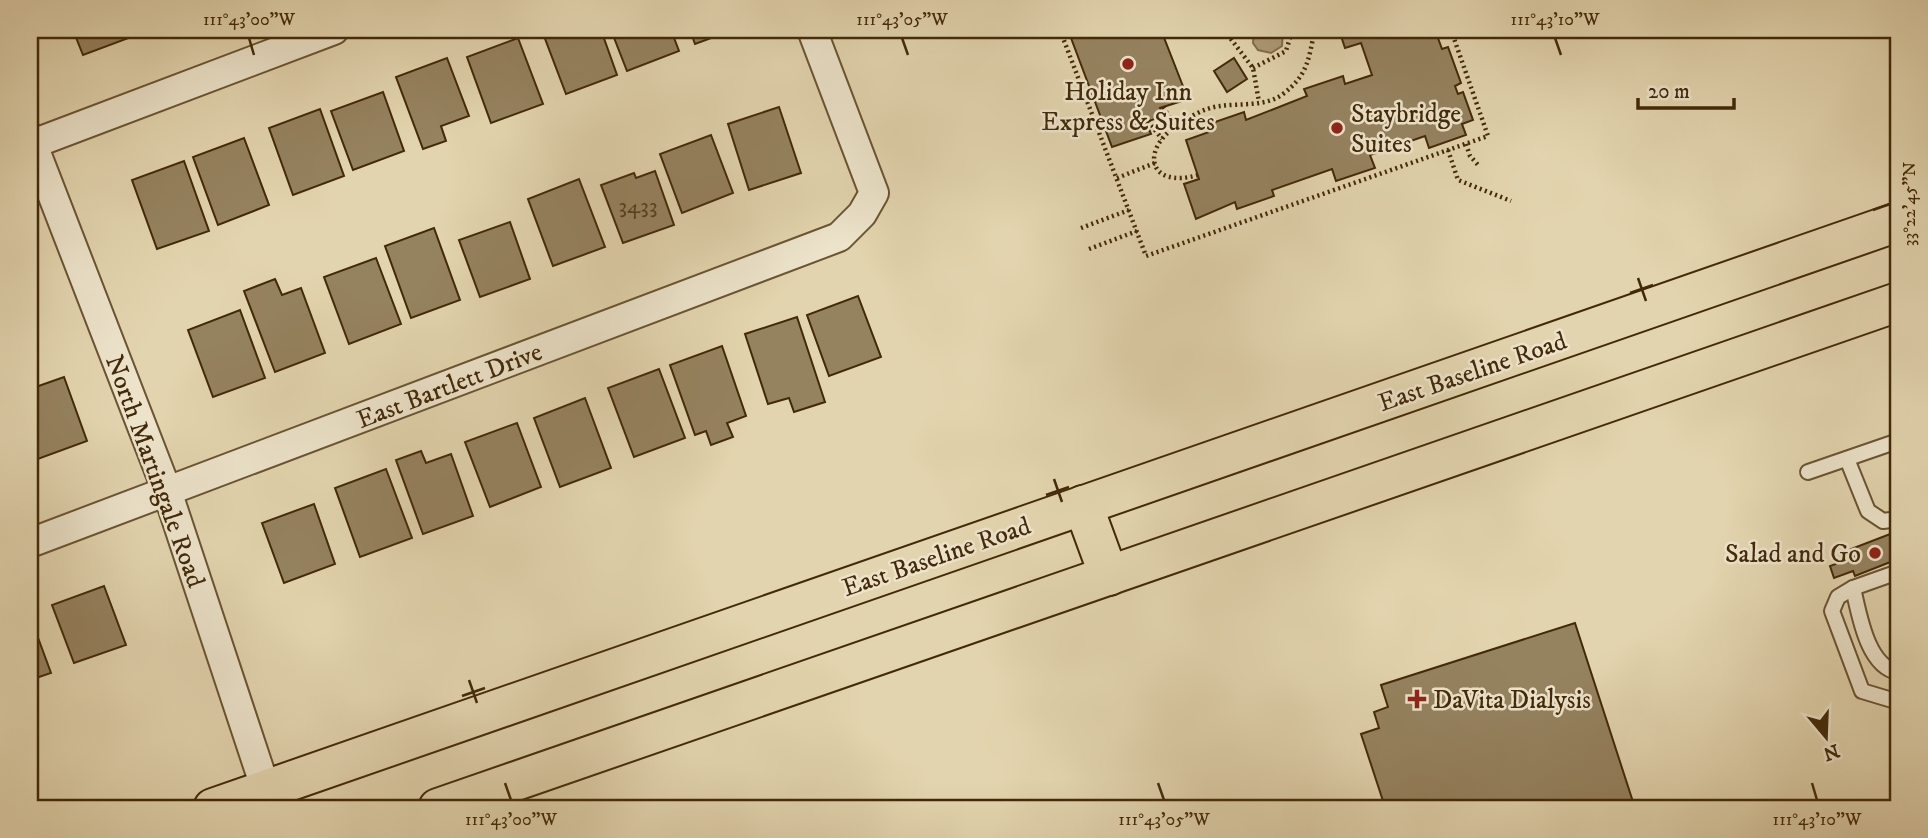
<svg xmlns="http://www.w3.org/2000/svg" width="1928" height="838" viewBox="0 0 1928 838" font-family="'IM FELL DW Pica',serif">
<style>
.water{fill:#ac9a76;stroke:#826d4a;stroke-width:2}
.building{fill:#95825f;stroke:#422909;stroke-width:2}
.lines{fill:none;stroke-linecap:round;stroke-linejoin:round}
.service-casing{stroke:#6a5432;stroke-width:18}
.minor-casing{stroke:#6a5432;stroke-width:32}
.primary-casing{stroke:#422909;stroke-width:42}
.path{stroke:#422909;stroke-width:4.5;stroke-dasharray:2 3.5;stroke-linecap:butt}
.service{stroke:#ece3ca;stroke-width:14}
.minor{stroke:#ece3ca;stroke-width:28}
.primary{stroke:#e2d4ae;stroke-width:38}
.ticks{fill:none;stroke:#422909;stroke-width:2.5}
.poi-dot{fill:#8f2418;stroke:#ece3ca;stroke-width:2.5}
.labels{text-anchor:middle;stroke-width:5;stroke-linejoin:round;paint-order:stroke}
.number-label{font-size:23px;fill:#573f1e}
.poi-label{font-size:26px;fill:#422909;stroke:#ece3ca;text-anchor:start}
.street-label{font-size:26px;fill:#422909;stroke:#ece3ca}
.neatline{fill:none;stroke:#422909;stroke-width:2.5}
.ticks-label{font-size:18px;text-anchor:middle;fill:#422909}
</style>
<rect width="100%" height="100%" fill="#e2d4ae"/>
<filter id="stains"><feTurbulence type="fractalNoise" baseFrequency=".00286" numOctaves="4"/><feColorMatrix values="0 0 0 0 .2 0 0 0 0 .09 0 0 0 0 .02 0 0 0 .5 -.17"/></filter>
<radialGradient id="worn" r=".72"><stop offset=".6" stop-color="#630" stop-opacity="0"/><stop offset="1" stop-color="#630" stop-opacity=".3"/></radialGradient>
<path class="water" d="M1254,30H1283L1282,46L1271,53L1258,50L1253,43Z"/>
<g class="building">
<path d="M73,30H132L134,36L83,55Z"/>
<path d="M561,30H601L617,75L566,94L544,36Z"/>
<path d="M611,30H671L679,51L627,71Z"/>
<path d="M690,30H733L695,44Z"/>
<path d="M1068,30H1161L1188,99L1160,108L1163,116L1146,122L1151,134L1112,147Z"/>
<path d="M1339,30H1435L1442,49L1448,47L1461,83L1455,86L1458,94L1463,92L1473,120L1462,124L1466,135L1429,148L1425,136L1370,155L1375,168L1336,181L1332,169L1272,190L1274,196L1237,209L1235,202L1196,219L1184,184L1199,179L1186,140L1212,131L1209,124L1244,112L1246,120L1307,96L1304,89L1343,76L1345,84L1372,75L1361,43L1345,48Z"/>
<path d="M518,38L543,104L491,123L467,57Z"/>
<path d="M447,58L469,116L441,126L446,141L423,149L396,77Z"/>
<path d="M1234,58L1247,79L1227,92L1214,71Z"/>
<path d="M383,92L404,151L353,170L331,111Z"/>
<path d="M779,107L801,173L749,190L728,124Z"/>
<path d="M320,109L344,176L293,195L269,128Z"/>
<path d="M711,135L733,193L682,213L660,154Z"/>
<path d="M244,138L269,205L218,225L193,157Z"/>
<path d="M184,161L209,231L157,249L132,180Z"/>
<path d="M655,171L674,225L623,243L601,185L634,173L636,178Z"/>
<path d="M579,179L605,247L553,266L528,199Z"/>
<path d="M510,222L530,279L480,297L459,240Z"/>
<path d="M434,228L460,300L411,318L385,246Z"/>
<path d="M376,258L401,324L349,344L324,277Z"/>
<path d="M275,279L282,295L301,288L325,353L275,372L244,291Z"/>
<path d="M858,296L881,357L829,376L807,315Z"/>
<path d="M240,310L265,378L213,397L188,330Z"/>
<path d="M797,317L825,402L794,412L789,398L768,404L745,334Z"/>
<path d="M722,346L746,416L727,423L733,437L711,445L706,431L695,435L670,365Z"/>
<path d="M659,369L685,438L634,457L608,388Z"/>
<path d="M64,377L87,441L35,460L30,446V389Z"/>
<path d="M585,398L611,468L560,487L534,418Z"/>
<path d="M517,423L541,487L490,507L465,442Z"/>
<path d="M421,451L426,463L451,454L473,516L423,534L396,460Z"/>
<path d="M386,469L412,538L360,557L335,488Z"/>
<path d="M314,504L335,564L284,583L262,523Z"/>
<path d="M1898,531V559L1855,576L1853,571L1834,578L1830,566L1854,557L1851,549Z"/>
<path d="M104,586L126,645L74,663L52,605Z"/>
<path d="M30,616L51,673L30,680Z"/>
<path d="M1575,623L1635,808H1402L1400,802L1385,807L1361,734L1379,728L1374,712L1388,707L1381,685Z"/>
</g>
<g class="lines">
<g class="service-casing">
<g id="service">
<path d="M1847,459L1868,511L1883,521L1898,519"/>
<path d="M1808,472L1898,441"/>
<path d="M1898,572L1853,588C1859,613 1867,667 1898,672"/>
<path d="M1853,588L1838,597L1832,611L1862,691L1892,700L1898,698"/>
</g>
</g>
<g class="minor-casing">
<g id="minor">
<path d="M30,137L167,491L272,808"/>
<path d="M30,145L334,30"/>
<path d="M30,543L839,237L862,214L874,193L812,30"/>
</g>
</g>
<g class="primary-casing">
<g id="primary">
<path d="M1083,505L1109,576"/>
<path d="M213,808L1898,222"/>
<path d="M438,808L1898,302"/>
</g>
</g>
<g class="path">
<path d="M1060,30L1146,256L1488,136L1451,30"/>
<path d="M1224,30L1253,68L1259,102"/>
<path d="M1253,68L1286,51L1290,38L1288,30"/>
<path d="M1163,107L1175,126"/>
<path d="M1148,121L1162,139"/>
<path d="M1466,144L1470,156L1480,167"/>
<path d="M1448,150L1458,180L1511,201"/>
<path d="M1198,175C1149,189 1140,151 1176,126C1189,117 1204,108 1220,106C1240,103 1266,107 1283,94C1309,74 1308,59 1315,30"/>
<path d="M1117,178L1155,163"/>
<path d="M1081,228L1129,210"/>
<path d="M1089,249L1137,231"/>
</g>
<use href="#service" class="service"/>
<use href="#minor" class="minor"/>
<use href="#primary" class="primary"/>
</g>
<path class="ticks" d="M249,38L254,55M902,38L908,55M1555,38L1561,55M1873,210L1890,204M1638,278L1646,301M1630,293L1653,285M1054,479L1062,502M1046,495L1069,487M469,680L477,703M462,696L485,688M505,783L511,800M1158,783L1164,800M1812,783L1817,800"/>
<g class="poi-dot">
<circle cx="1128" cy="64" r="7"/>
<circle cx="1337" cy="128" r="7"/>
<circle cx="1875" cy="553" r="7"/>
<path d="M1413.5 688.5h7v7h7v7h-7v7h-7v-7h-7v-7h7z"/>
</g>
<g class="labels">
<g class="number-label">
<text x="638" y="213">3433</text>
</g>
<g class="poi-label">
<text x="1128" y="100" text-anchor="middle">Holiday Inn<tspan x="1128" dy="30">Express &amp; Suites</tspan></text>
<text x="1351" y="122">Staybridge<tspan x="1351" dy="30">Suites</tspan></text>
<text x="1861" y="562" text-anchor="end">Salad and Go</text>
<text x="1433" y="708">DaVita Dialysis</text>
</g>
<g class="street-label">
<text transform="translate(1472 371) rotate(-19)" y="9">East Baseline Road</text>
<text transform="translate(449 385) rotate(-21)" y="9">East Bartlett Drive</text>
<text transform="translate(156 471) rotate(70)" y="9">North Martingale Road</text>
<text transform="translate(936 556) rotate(-19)" y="9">East Baseline Road</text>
</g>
</g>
<rect width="1928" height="838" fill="none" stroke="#e2d4ae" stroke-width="77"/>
<g transform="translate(1826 737) rotate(161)" stroke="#ece3ca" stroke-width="5" paint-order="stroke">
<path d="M0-5L12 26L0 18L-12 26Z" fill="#422909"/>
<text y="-10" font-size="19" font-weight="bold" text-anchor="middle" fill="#422909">N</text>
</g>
<path d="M1638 98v10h96v-10" fill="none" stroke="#422909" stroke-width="3.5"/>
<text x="1648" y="98" font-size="21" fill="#422909" stroke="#ece3ca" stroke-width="5" paint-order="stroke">20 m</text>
<rect x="38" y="38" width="1852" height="762" class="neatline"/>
<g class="ticks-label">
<text x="249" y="25">111°43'00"W</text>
<text x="902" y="25">111°43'05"W</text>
<text x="1555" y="25">111°43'10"W</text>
<text transform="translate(1909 204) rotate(-90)" y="6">33°22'45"N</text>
<text x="511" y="825">111°43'00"W</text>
<text x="1164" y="825">111°43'05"W</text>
<text x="1817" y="825">111°43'10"W</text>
</g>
<rect width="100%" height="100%" filter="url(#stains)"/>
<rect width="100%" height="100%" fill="url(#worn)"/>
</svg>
